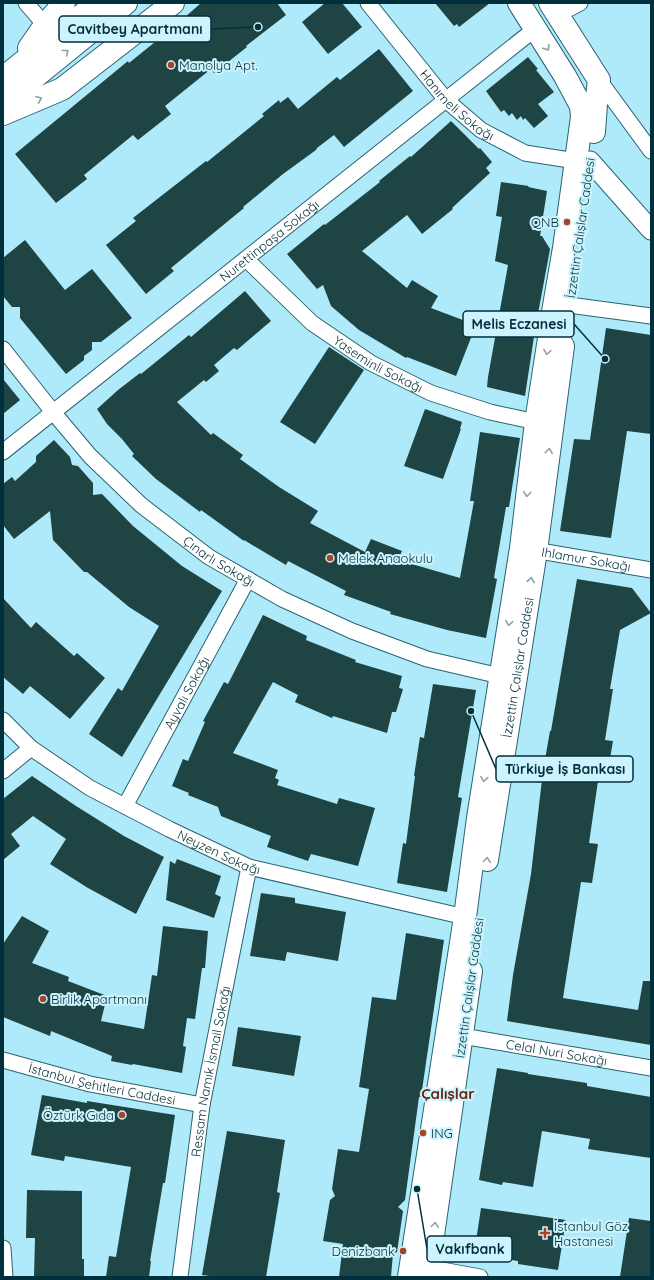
<svg xmlns="http://www.w3.org/2000/svg" width="654" height="1280" viewBox="0 0 654 1280" font-family="Quicksand,sans-serif">
<style>
.building{fill:#1f4444}
.lines{fill:none;stroke-linecap:round;stroke-linejoin:round}
.minor-casing{stroke:#2a6371;stroke-width:17}
.tertiary-casing{stroke:#2a6371;stroke-width:21}
.secondary-casing{stroke:#2a6371;stroke-width:24}
.primary-casing{stroke:#2a6371;stroke-width:24}
.minor{stroke:#fff;stroke-width:15}
.tertiary{stroke:#fff;stroke-width:19}
.secondary{stroke:#fff;stroke-width:22}
.primary{stroke:#fff;stroke-width:22}
.oneway{stroke:#8ca2a7}
.poi-dot{fill:#ab4225;stroke:#cdf4fe;stroke-width:1.5}
.labels{text-anchor:middle;stroke-width:4;stroke-linejoin:round;paint-order:stroke}
.poi-label{font-size:13px;fill:#00303b;stroke:#cdf4fe;text-anchor:start}
.street-label{font-size:13px;fill:#00303b;stroke:#cdf4fe}
.quarter-label{font-size:15px;font-weight:bold;fill:#672512;stroke:#cdf4fe}
.leader{fill:none;stroke:#00303b;stroke-width:1.5}
.callout-dot{fill:#00303b;stroke:#cdf4fe;stroke-width:1.5}
.callout{fill:#cdf4fe;stroke:#00303b;stroke-width:1.5}
.callout-label{font-size:14px;text-anchor:middle;font-weight:bold;fill:#00303b}
</style>
<rect width="100%" height="100%" fill="#afeafa"/>
<g class="building">
<path d="M201,3H277L286,15L246,46L247,47L214,73L211,69L165,106L171,114L138,140L133,135L84,175L87,179L56,203L15,154L128,61L129,63L176,25Z"/>
<path d="M325,3H342L362,27L328,54L302,22Z"/>
<path d="M435,3H490L459,27L457,24L454,26Z"/>
<path d="M379,49L413,91L344,147L334,135L317,148L316,150L283,174L243,207L244,208L171,268L174,271L146,294L106,245L136,221L133,218L206,161L207,162L264,116L262,114L279,100L280,103L288,97L298,109L337,77L340,80Z"/>
<path d="M528,57L538,69L536,70L554,92L538,104L548,116L534,128L525,118L523,120L521,116L517,120L512,113L509,116L504,110L501,112L486,91Z"/>
<path d="M451,121L479,149L480,148L492,162L486,168L490,173L452,208L453,209L422,234L407,215L362,251L407,288L412,280L438,296L431,308L476,325L456,376L407,357L406,358L359,330L331,306L323,285L317,289L287,254L324,224L325,225L380,182L379,181L410,156L411,157Z"/>
<path d="M501,182L529,186L528,187L547,191L540,236H542L550,249L535,330L525,396L487,387L488,377L508,265L495,261L502,217L496,216Z"/>
<path d="M25,240L65,290L92,269L132,318L101,342H92V350L84,356V360L66,374L20,318V307H12L3,296V258Z"/>
<path d="M245,291L271,321L237,350L234,348L214,365L219,371L206,382L204,380L177,402L211,435L213,433L243,455L240,459L279,487L318,511L310,523L365,552L371,539L402,551L398,560L460,578L474,501H470L480,432L520,438L509,507H506L494,578L497,579L486,638L447,630L390,614L391,612L344,595L346,591L288,561L286,565L244,540V541L201,510L200,512L156,479L132,456L134,454L122,439L107,424L97,409L118,390L140,373L141,374L189,335L191,337Z"/>
<path d="M606,328L651,335V434L627,431L611,538L560,531L574,439L590,440Z"/>
<path d="M329,347L364,370L315,444L280,422Z"/>
<path d="M3,379L20,400L3,414Z"/>
<path d="M425,409L462,422L460,429H461L443,479L404,466Z"/>
<path d="M54,440L70,457L72,465L78,466L93,483V495L102,494L133,526L182,566L222,591L122,757L89,734L118,688L122,691L159,626L129,607L87,572H84L53,540L50,511L14,539L3,525V484L12,477L15,481L36,462V456Z"/>
<path d="M577,579L632,588L651,613L620,630L610,689H613L605,740L613,741L606,782L598,781L589,843L598,844L592,883L581,882L563,998L638,1010L643,981H651V1045L507,1021L513,975L531,874L543,771L550,731H551Z"/>
<path d="M3,598L31,628L36,622L74,656L77,653L105,678L70,719L30,686L23,694L3,677Z"/>
<path d="M263,615L307,636L306,640L356,660L355,662L402,676L399,688L403,689L396,712H392L387,733L333,716L332,718L295,702L298,695L273,682L233,753L278,770L275,778L279,780L277,785L337,804L339,798L375,808L358,866L311,854L308,861L267,847L271,836L221,816L218,807L188,795L189,793L172,786L183,759L188,761L205,722L203,721L224,682L228,684Z"/>
<path d="M433,684L476,690L458,797L462,798L447,892L397,883L403,843L406,844L415,776H414L420,737L424,738Z"/>
<path d="M32,776L76,806L124,836L164,857L136,914L88,888L50,864L66,839L33,816L11,834L20,846L3,860V799Z"/>
<path d="M177,859L221,876L215,894L221,897L214,918L166,900L170,861L175,864Z"/>
<path d="M261,893L295,898V903L346,912L338,961L287,952L285,961L250,956Z"/>
<path d="M22,916L49,931L32,963L69,977L68,981L107,996L101,1021L144,1029L152,975L157,976L163,926L208,931L205,968H202L195,1019L187,1018L183,1046L186,1047L182,1073L133,1064L132,1065L111,1061L112,1056L51,1031L50,1036L3,1017V944Z"/>
<path d="M406,933L444,940L421,1097H419L405,1200L398,1207L403,1211L397,1252L393,1253L391,1277H339L343,1244L323,1241L330,1200L335,1196L332,1189L338,1149L359,1152L369,1089L359,1087L372,997L396,1000Z"/>
<path d="M238,1027L301,1036L294,1076L232,1066Z"/>
<path d="M497,1068L528,1073V1074L587,1083V1086L651,1097V1158L588,1149L590,1139L542,1131L533,1187L503,1182L502,1185L479,1180Z"/>
<path d="M42,1095L87,1103V1101L175,1115L165,1183H163L150,1261H151L149,1277H106L109,1256L116,1257L131,1167L65,1156L64,1161L31,1155Z"/>
<path d="M227,1131L285,1140L277,1192L280,1193L266,1277H217L202,1275Z"/>
<path d="M27,1190L82,1191V1259H84V1277H34L35,1238H26Z"/>
<path d="M481,1208L566,1220L558,1270L518,1264V1261L474,1254Z"/>
<path d="M629,1218L651,1221V1277H620Z"/>
</g>
<g class="lines">
<g class="minor-casing">
<g id="minor">
<path d="M26,3L45,25"/>
<path id="s1" d="M368,3L446,100L481,130L525,153L576,161"/>
<path d="M557,15L580,3"/>
<path d="M599,80L651,151"/>
<path id="s2" d="M246,259L312,323L371,363L431,393L490,412L536,422L545,423"/>
<path d="M554,306L569,305L651,316"/>
<path id="s3" d="M3,349L53,412L90,456L141,505L209,557L282,599L352,631L427,659L500,676"/>
<path id="s4" d="M3,452L535,29"/>
<path id="s5" d="M528,549L651,570"/>
<path id="s6" d="M3,720L31,748L90,788L169,829L249,867L465,917"/>
<path d="M3,771L31,748"/>
<path id="s7" d="M125,806L248,579"/>
<path id="s8" d="M462,1036L651,1068"/>
<path id="s9" d="M3,1060L90,1084L202,1105"/>
<path d="M3,1248L5,1277"/>
<path d="M420,1266L480,1277"/>
<path id="s10" d="M180,1277L202,1105L249,867"/>
</g>
</g>
<g class="tertiary-casing">
<path id="tertiary" d="M576,161H590L651,230"/>
</g>
<g class="secondary-casing">
<g id="secondary">
<path d="M550,3L599,80L596,104L594,132"/>
<path id="s11" d="M487,860L536,551L563,346"/>
<path d="M409,1277L465,917L478,818L521,548L536,422L554,306L564,248L582,117L581,106L565,76L519,3"/>
<path d="M427,1277L471,971"/>
</g>
</g>
<g class="primary-casing">
<g id="primary">
<path d="M29,48L45,25L64,3"/>
<path d="M3,78L97,3"/>
<path d="M3,103L126,3"/>
<path d="M3,114L62,89L173,3"/>
</g>
</g>
<use href="#minor" class="minor"/>
<use href="#tertiary" class="tertiary"/>
<use href="#secondary" class="secondary"/>
<use href="#primary" class="primary"/>
</g>
<defs><path id="oneway-chevron" d="M-2-3.5L2.5 0L-2 3.5" fill="none" stroke-width="1.6" stroke-linecap="round" stroke-linejoin="round"/></defs>
<g class="oneway">
<use href="#oneway-chevron" transform="translate(547 48) rotate(58)"/>
<use href="#oneway-chevron" transform="translate(66 52) rotate(-39)"/>
<use href="#oneway-chevron" transform="translate(39 99) rotate(-23)"/>
<use href="#oneway-chevron" transform="translate(547 352) rotate(99)"/>
<use href="#oneway-chevron" transform="translate(549 451) rotate(-83)"/>
<use href="#oneway-chevron" transform="translate(527 494) rotate(97)"/>
<use href="#oneway-chevron" transform="translate(531 580) rotate(-81)"/>
<use href="#oneway-chevron" transform="translate(509 623) rotate(99)"/>
<use href="#oneway-chevron" transform="translate(484 779) rotate(99)"/>
<use href="#oneway-chevron" transform="translate(487 860) rotate(-82)"/>
<use href="#oneway-chevron" transform="translate(435 1225) rotate(-82)"/>
</g>
<g class="poi-dot">
<circle cx="171" cy="65" r="4"/>
<circle cx="567" cy="222" r="4"/>
<circle cx="330" cy="558" r="4"/>
<circle cx="43" cy="999" r="4"/>
<circle cx="122" cy="1115" r="4"/>
<circle cx="423" cy="1133" r="4"/>
<path d="M543 1227h4v4h4v4h-4v4h-4v-4h-4v-4h4z"/>
<circle cx="403" cy="1251" r="4"/>
</g>
<g class="labels">
<g class="poi-label">
<text x="179" y="70">Manolya Apt.</text>
<text x="559" y="227" text-anchor="end">QNB</text>
<text x="338" y="563">Melek Anaokulu</text>
<text x="51" y="1004">Birlik Apartmanı</text>
<text x="114" y="1120" text-anchor="end">Öztürk Gıda</text>
<text x="431" y="1138">ING</text>
<text x="554" y="1231">İstanbul Göz<tspan x="554" dy="15">Hastanesi</tspan></text>
<text x="395" y="1256" text-anchor="end">Denizbank</text>
</g>
<g class="street-label">
<text dy="5" stroke="none"><textPath href="#s1" startOffset="136">Hanımeli Sokağı</textPath></text>
<text transform="translate(580 228) rotate(-82)" y="5">İzzettin Çalışlar Caddesi</text>
<text dy="5" stroke="none"><textPath href="#s4" startOffset="340">Nurettinpaşa Sokağı</textPath></text>
<text dy="5" stroke="none"><textPath href="#s2" startOffset="170">Yaseminli Sokağı</textPath></text>
<text dy="5" stroke="none"><textPath href="#s5" startOffset="59">Ihlamur Sokağı</textPath></text>
<text dy="5" stroke="none"><textPath href="#s3" startOffset="305">Çınarlı Sokağı</textPath></text>
<text dy="5" stroke="none"><textPath href="#s11" startOffset="195">İzzettin Çalışlar Caddesi</textPath></text>
<text dy="5" stroke="none"><textPath href="#s7" startOffset="129">Ayvalı Sokağı</textPath></text>
<text dy="5" stroke="none"><textPath href="#s6" startOffset="255">Neyzen Sokağı</textPath></text>
<text transform="translate(469 988) rotate(-82)" y="5">İzzettin Çalışlar Caddesi</text>
<text dy="5" stroke="none"><textPath href="#s8" startOffset="96">Celal Nuri Sokağı</textPath></text>
<text dy="5" stroke="none"><textPath href="#s10" startOffset="208">Ressam Namık İsmail Sokağı</textPath></text>
<text dy="5" stroke="none"><textPath href="#s9" startOffset="102">İstanbul Şehitleri Caddesi</textPath></text>
</g>
<g class="quarter-label">
<text x="448" y="1099">Çalışlar</text>
</g>
</g>
<path class="leader" d="M258 27L211 29M605 359L574 324M471 711L496 769M417 1189L427 1249"/>
<g class="callout-dot">
<circle cx="258" cy="27" r="4"/>
<circle cx="605" cy="359" r="4"/>
<circle cx="471" cy="711" r="4"/>
<circle cx="417" cy="1189" r="4"/>
</g>
<g class="callout">
<rect x="59" y="16" width="152" height="26" rx="4"/>
<rect x="463" y="311" width="111" height="26" rx="4"/>
<rect x="496" y="756" width="137" height="26" rx="4"/>
<rect x="427" y="1236" width="85" height="26" rx="4"/>
</g>
<g class="callout-label">
<text x="135" y="34">Cavitbey Apartmanı</text>
<text x="519" y="329">Melis Eczanesi</text>
<text x="565" y="774">Türkiye İş Bankası</text>
<text x="470" y="1254">Vakıfbank</text>
</g>
<rect width="654" height="1280" fill="none" stroke="#00303b" stroke-width="8"/>
</svg>
